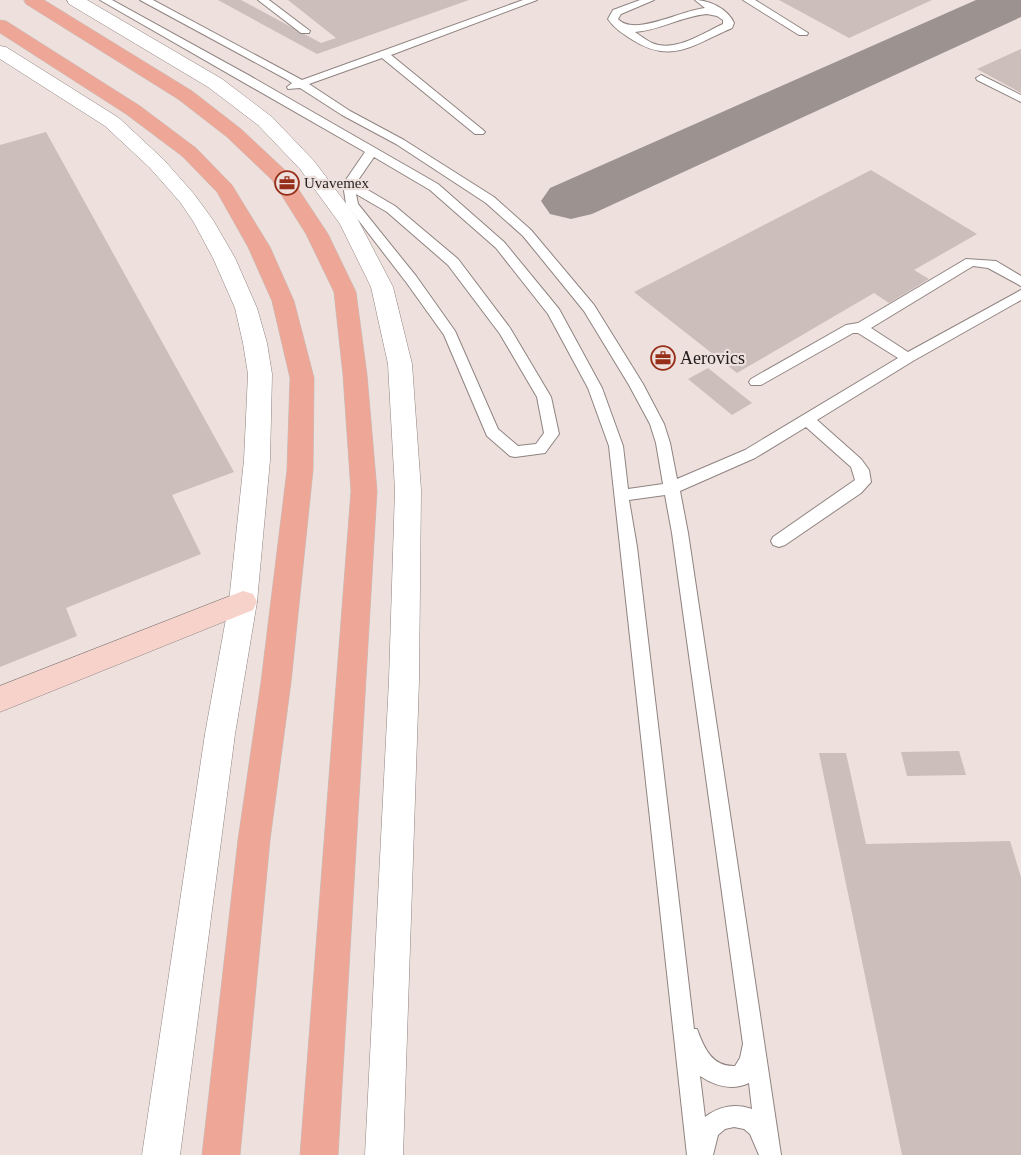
<svg xmlns="http://www.w3.org/2000/svg" width="1021" height="1155" viewBox="0 0 1021 1155" font-family="Georgia,serif">
<style>
.lines{fill:none;stroke-linecap:round;stroke-linejoin:round}
.taxiway{fill:#9c9390;fill-rule:evenodd}
.building{fill:#cbbebb}
.service-casing{stroke:#8f8380;stroke-width:2}
.tertiary-casing{stroke:#8f8380;stroke-width:1}
.secondary-casing{stroke:#8f8380;stroke-width:1}
.primary-casing{stroke:#c1c0bf;stroke-width:1}
.service{fill:#fff;fill-rule:evenodd}
.tertiary{fill:#fff;fill-rule:evenodd}
.secondary{fill:#f7d2cb;fill-rule:evenodd}
.primary{fill:#eea697;fill-rule:evenodd}
.labels{text-anchor:middle;stroke-width:4.5;stroke-linejoin:round;paint-order:stroke}
.far-poi-label{font-size:15px;fill:#221d1c;stroke:#eee1dd;text-anchor:start}
.poi-label{font-size:18px;fill:#221d1c;stroke:#eee1dd;text-anchor:start}
</style>
<rect width="100%" height="100%" fill="#eee1dd"/>
<g class="lines">
<path class="taxiway" d="M976,0H1021V17L592,214L571,219L550,214L541,201L550,188Z"/>
</g>
<g class="building">
<path d="M218,0H241L321,43L336,38L288,0H469L317,54Z"/>
<path d="M779,0H932L849,38Z"/>
<path d="M1021,49V93L977,69Z"/>
<path d="M46,132L234,472L172,495L201,554L66,608L77,636L0,667V145Z"/>
<path d="M871,170L977,234L914,270L929,279L889,303L874,293L737,373L634,292Z"/>
<path d="M708,368L752,403L732,415L688,379Z"/>
<path d="M959,751L966,775L907,776L901,752Z"/>
<path d="M819,753H846L866,844L1010,841L1021,877V1155H902Z"/>
</g>
<g class="lines">
<g class="service-casing">
<g id="service">
<path d="M100,0H112L250,76L438,184L504,242L559,309L602,388L623,446L628,489L663,484L656,443L650,424L629,385L584,311L523,236L486,203L396,144L342,115L300,88L288,89L287,87L292,83L286,79L140,0H153L302,80L523,0H537L391,55L483,130L485,132L483,134H475L382,58L309,84L350,111L404,140L494,197L531,230L594,305L643,384L664,424L670,443L677,479L745,450L898,358L858,333H853L761,385H751L749,382L751,379L846,325L858,323L966,259L996,261L1021,276V286L988,268L973,266L871,328L908,352L1021,290V300L913,361L817,420L861,459L869,470L871,482L861,493L785,545L779,547L773,545L771,541L773,537L855,480L851,467L806,427L755,458L680,491L688,533L781,1155H759L750,1134L744,1129L734,1127L725,1129L718,1135L713,1155H687L609,446L588,388L548,314L496,248L430,190L374,157L356,183L395,206L458,259L510,328L551,397L559,434L545,453L515,457L510,456L487,436L444,335L406,282L346,204L343,184L365,152ZM356,194L387,212L448,265L500,334L537,397L544,433L536,444L518,446L498,429L455,331L416,276L358,204ZM665,495L672,533L743,1044L740,1058L735,1066C712,1067 704,1048 697,1029H694L637,547L629,500ZM700,1076C715,1086 732,1091 749,1083L752,1109C736,1103 719,1106 705,1117Z"/>
<path d="M258,0H269L310,31L309,33H301Z"/>
<path d="M640,0H654L621,14L618,19C634,37 682,10 705,8L695,0C709,0 728,9 734,23L732,28C693,45 671,65 631,39C622,33 614,28 608,19L613,10ZM707,14L717,16L723,20V24C703,33 675,53 652,43C646,40 641,36 635,32C661,30 682,16 707,14Z"/>
<path d="M743,0H755L808,33L807,35H799Z"/>
<path d="M981,75L1021,95V102L977,80L976,78Z"/>
</g>
</g>
<g class="tertiary-casing">
<g id="tertiary">
<path d="M67,0H87L222,79L272,117L314,161L357,218L393,287L412,364L421,490L419,680L403,1155H365L389,680L395,490L388,364L371,287L340,224L300,169L258,125L208,87L69,4Z"/>
<path d="M0,46L6,47L119,118L164,160L194,194L213,220L235,258L257,308L267,343L272,374L270,460L257,602L235,734L180,1155H142L205,734L229,602L244,460L248,374L243,343L235,308L213,258L193,221L180,202L150,168L105,126L0,59Z"/>
</g>
</g>
<g class="secondary-casing">
<path id="secondary" d="M243,591L253,594L257,602L253,610L0,712V686Z"/>
</g>
<g class="primary-casing">
<g id="primary">
<path d="M24,0H44L192,91L241,129L287,172L328,234L356,292L367,375L377,491L338,1155H300L351,491L343,375L334,292L306,234L272,180L227,137L178,99L26,4Z"/>
<path d="M0,20L6,21L140,106L196,148L232,185L270,247L294,301L314,378L313,470L291,682L270,840L240,1155H202L238,840L261,682L287,470L290,378L272,301L248,247L217,192L182,156L126,114L0,33Z"/>
</g>
</g>
<use href="#service" class="service"/>
<use href="#tertiary" class="tertiary"/>
<use href="#secondary" class="secondary"/>
<use href="#primary" class="primary"/>
</g>
<defs>
<g id="office-ring" transform="scale(1.25)"><circle r="9.5" fill="#eee1dd" stroke="#972e1a" stroke-width="1.5"/><path d="M-6-3h4V-5.5h4V-3h4V5H-6ZM-1-4.5V-3h2v-1.5ZM-6 0V1H6V0Z" fill="#972e1a"/></g>
</defs>
<g fill-rule="evenodd">
<use href="#office-ring" x="287" y="183"/>
<use href="#office-ring" x="663" y="358"/>
</g>
<g class="labels">
<g class="far-poi-label">
<text x="304" y="188">Uvavemex</text>
</g>
<g class="poi-label">
<text x="680" y="364">Aerovics</text>
</g>
</g>
</svg>
